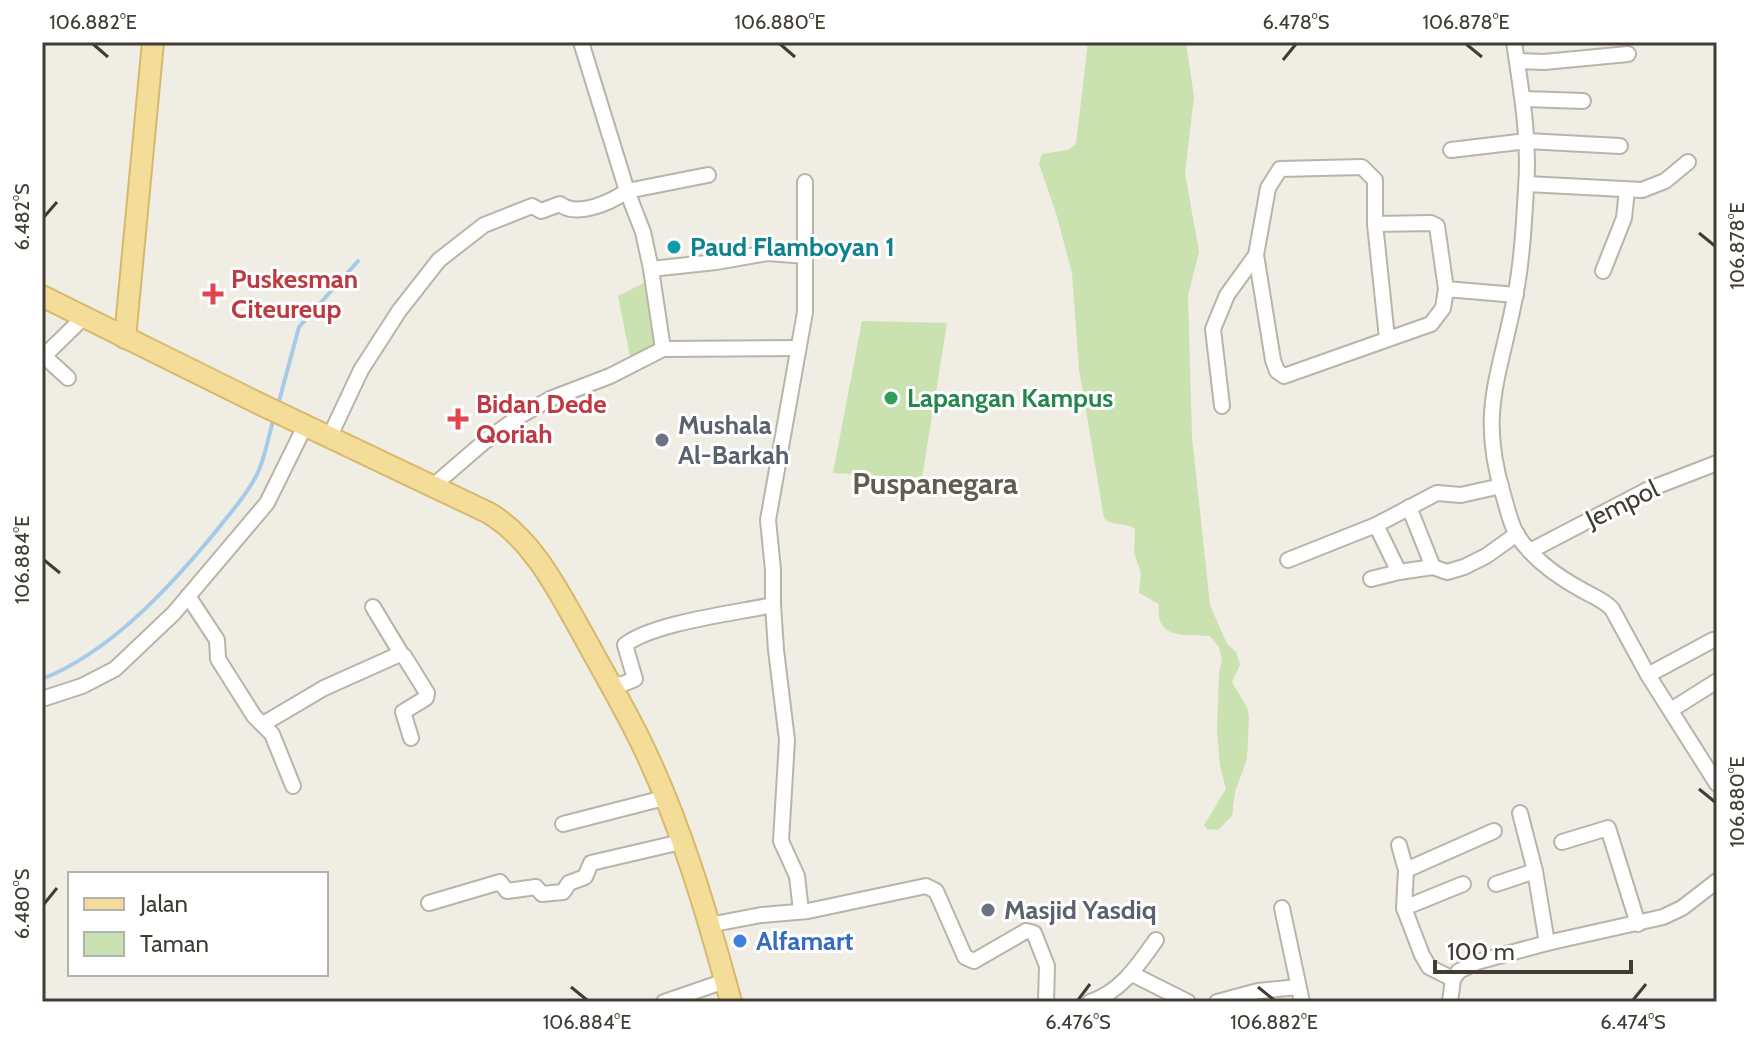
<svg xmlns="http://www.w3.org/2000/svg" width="1759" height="1044" viewBox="0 0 1759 1044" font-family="Cabin,sans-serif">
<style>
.green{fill:#cae1b0}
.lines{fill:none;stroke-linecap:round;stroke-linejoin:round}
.stream{stroke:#a5cbe8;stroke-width:4}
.street-casing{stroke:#bab4a8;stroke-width:18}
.primary-casing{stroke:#d7b96b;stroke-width:24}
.street{stroke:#fff;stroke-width:14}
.primary{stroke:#f4dc99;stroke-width:20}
.ticks{fill:none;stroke:#413d34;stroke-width:3}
.culture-dot{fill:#0f9aa8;stroke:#fff;stroke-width:3}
.health-dot{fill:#e0444e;stroke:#fff;stroke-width:3}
.leisure-dot{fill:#2e9e5b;stroke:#fff;stroke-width:3}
.worship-dot{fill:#6b7280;stroke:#fff;stroke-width:3}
.shop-dot{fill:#3f7fe0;stroke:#fff;stroke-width:3}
.labels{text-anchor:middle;stroke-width:6;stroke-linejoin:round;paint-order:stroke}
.culture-label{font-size:26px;font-weight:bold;fill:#0d838f;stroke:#fff;text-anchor:start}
.health-label{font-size:26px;font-weight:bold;fill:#be3a42;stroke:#fff;text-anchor:start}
.leisure-label{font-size:26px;font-weight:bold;fill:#27864d;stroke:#fff;text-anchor:start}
.worship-label{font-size:26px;font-weight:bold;fill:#5b616d;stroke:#fff;text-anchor:start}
.street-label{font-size:26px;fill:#413d34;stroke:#fff}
.shop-label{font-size:26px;font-weight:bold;fill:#366cbe;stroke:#fff;text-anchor:start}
.quarter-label{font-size:30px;font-weight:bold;fill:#635b4d;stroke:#fff}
.neatline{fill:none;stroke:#413d34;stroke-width:3}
.ticks-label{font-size:20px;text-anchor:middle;fill:#413d34}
</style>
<rect width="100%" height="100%" fill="#f0ede4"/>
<g class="green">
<path d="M1088,42H1186L1194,97L1185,173L1199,252L1188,295L1192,437L1210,605L1227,644L1236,652L1240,665L1232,682L1247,707L1249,716L1247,759L1235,792L1232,816L1218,830L1207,829L1204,825L1226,789L1220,766L1217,730L1219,673L1222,660L1219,647L1210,636C1183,634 1155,640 1159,604L1139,593L1141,573L1134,553L1135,529C1126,522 1112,527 1104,518L1079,369L1072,273L1056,213L1039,164L1042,154L1068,150L1076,144Z"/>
<path d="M646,282L658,345L630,356L618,296Z"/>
<path d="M862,321L947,323L922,478L833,473Z"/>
</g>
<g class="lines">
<g class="stream">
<path d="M278,405L299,327L358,261"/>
<path d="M42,679C111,652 171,586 217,530C231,512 250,491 259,470C266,453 269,434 274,417"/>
</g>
<g class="street-casing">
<g id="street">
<path d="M581,42L627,191L643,232L651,269L663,349"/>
<path d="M1514,42C1521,90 1530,138 1526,188C1524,223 1522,262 1515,297C1500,376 1478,412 1503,494C1507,507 1510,523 1517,535C1532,558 1558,577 1582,590C1592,596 1604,600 1612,609L1648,675L1717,784"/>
<path d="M1518,61L1544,62L1628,54"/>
<path d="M1523,99L1583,101"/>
<path d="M1451,150L1527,141L1620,146"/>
<path d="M1527,184L1642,190L1665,181L1688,162"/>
<path d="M1375,224L1431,223L1437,226L1446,289"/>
<path d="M1256,255L1273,360L1277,371L1284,376L1431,324L1443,308L1446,289L1516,295"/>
<path d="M651,269L716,262L768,253L806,256"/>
<path d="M1603,271L1624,218L1627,190"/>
<path d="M44,356L68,378"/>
<path d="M42,358L83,318"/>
<path d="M1222,406L1213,329L1227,295L1256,255L1268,188L1280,169L1362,167L1375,180V224L1387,338"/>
<path d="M329,438L361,370L399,311L439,260L484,225L532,206L541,211L560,204C577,218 611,202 627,191L708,175"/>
<path d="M433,486L484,442L520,416L550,399L610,376L663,349L798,348"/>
<path d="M1409,507L1433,567"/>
<path d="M1376,525L1437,493L1461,495L1501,486"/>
<path d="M1530,551L1647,490L1717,463"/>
<path d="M1288,560L1376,525L1399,572L1433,567L1447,572L1464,567L1486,556L1517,534"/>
<path d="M1371,579L1399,572"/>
<path d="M188,596L217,640L218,659L254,716L272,734L293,786"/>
<path d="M373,607L402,655"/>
<path d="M1648,675L1713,640"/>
<path d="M611,685L623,684L635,679L625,645C652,623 735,613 773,605"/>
<path d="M42,699L82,686L115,669L174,613L267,503L305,426"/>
<path d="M1671,710L1717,681"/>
<path d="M263,724L324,688L400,654L404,656L427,693L426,698L403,712L411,738"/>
<path d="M1520,813L1535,871L1547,943"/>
<path d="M563,824L664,798"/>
<path d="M1562,842L1608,828L1638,924"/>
<path d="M1399,845L1406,870L1404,908L1422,955L1429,967L1453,979"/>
<path d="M1406,870L1494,831"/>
<path d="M1496,884L1535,871"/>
<path d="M429,903L500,882L507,891L536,887L542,894L563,892L569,883L585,877L591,863L681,842"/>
<path d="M1282,908L1302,1002"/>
<path d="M1404,908L1463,884"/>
<path d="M801,911L797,876L781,841L787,740L776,650L773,605V570L768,520L805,312V182"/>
<path d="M709,925L761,915L808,911L926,886L936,891L965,957L974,961L1026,931L1034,933L1047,966L1046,1002"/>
<path d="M1132,974L1188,1002"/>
<path d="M664,1002L725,981"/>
<path d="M1090,1002C1121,992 1138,965 1156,940"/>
<path d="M1217,1002L1258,991L1298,987"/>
<path d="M1450,1002L1453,979L1459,971L1477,962L1547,943L1663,917L1682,908L1717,881"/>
</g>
</g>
<g class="primary-casing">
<g id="primary">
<path d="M42,296L262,405L489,513C533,540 556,587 581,631C600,666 621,702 639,738C680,821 707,913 731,1002"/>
<path d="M125,338L153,42"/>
</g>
</g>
<use href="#street" class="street"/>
<use href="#primary" class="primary"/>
</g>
<path class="ticks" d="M93,44L108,57M780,44L795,57M1466,44L1482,57M1283,60L1296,44M44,217L57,202M1699,233L1715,246M44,560L60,573M1699,789L1715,802M44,904L57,888M571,987L587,1000M1258,987L1274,1000M1078,1000L1090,984M1633,1000L1646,984"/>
<circle class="culture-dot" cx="674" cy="247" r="8"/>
<g class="health-dot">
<path d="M209 282h8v8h8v8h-8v8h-8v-8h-8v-8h8z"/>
<path d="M454 407h8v8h8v8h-8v8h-8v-8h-8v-8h8z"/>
</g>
<circle class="leisure-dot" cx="891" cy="398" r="8"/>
<g class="worship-dot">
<circle cx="662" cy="440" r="8"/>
<circle cx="988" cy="910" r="8"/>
</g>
<circle class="shop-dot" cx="740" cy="941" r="8"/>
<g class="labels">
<g class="culture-label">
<text x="690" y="256">Paud Flamboyan 1</text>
</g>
<g class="health-label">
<text x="231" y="288">Puskesman<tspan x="231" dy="30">Citeureup</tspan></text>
<text x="476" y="413">Bidan Dede<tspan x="476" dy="30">Qoriah</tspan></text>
</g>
<g class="leisure-label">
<text x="907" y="407">Lapangan Kampus</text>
</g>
<g class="worship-label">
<text x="678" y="434">Mushala<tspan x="678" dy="30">Al-Barkah</tspan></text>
<text x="1004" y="919">Masjid Yasdiq</text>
</g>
<g class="street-label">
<text transform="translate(1622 504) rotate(-26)" y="9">Jempol</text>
</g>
<g class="shop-label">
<text x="756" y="950">Alfamart</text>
</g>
<g class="quarter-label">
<text x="935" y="494">Puspanegara</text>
</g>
</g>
<rect width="1759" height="1044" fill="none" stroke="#ffffff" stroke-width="88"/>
<rect x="68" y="872" width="260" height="104" fill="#ffffff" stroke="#b3b1ae" stroke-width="2"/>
<rect x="84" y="898" width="40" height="12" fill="#f4dc99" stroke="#b3b1ae" stroke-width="2"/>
<text x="140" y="912" font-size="24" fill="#413d34">Jalan</text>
<rect x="84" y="932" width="40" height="24" fill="#cae1b0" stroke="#b3b1ae" stroke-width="2"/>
<text x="140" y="952" font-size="24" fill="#413d34">Taman</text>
<path d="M1435 960v12h196v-12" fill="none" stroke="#413d34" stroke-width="4"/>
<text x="1447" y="960" font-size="24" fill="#413d34" stroke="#ffffff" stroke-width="6" paint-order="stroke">100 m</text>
<rect x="44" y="44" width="1671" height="956" class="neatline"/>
<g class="ticks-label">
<text x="93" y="29">106.882°E</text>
<text x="780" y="29">106.880°E</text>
<text x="1296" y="29">6.478°S</text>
<text x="1466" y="29">106.878°E</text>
<text transform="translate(22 217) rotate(-90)" y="7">6.482°S</text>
<text transform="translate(1737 246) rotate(-90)" y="7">106.878°E</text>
<text transform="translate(22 560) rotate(-90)" y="7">106.884°E</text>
<text transform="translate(1737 802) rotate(-90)" y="7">106.880°E</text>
<text transform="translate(22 904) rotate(-90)" y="7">6.480°S</text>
<text x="587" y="1029">106.884°E</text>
<text x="1078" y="1029">6.476°S</text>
<text x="1274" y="1029">106.882°E</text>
<text x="1633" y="1029">6.474°S</text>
</g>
</svg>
